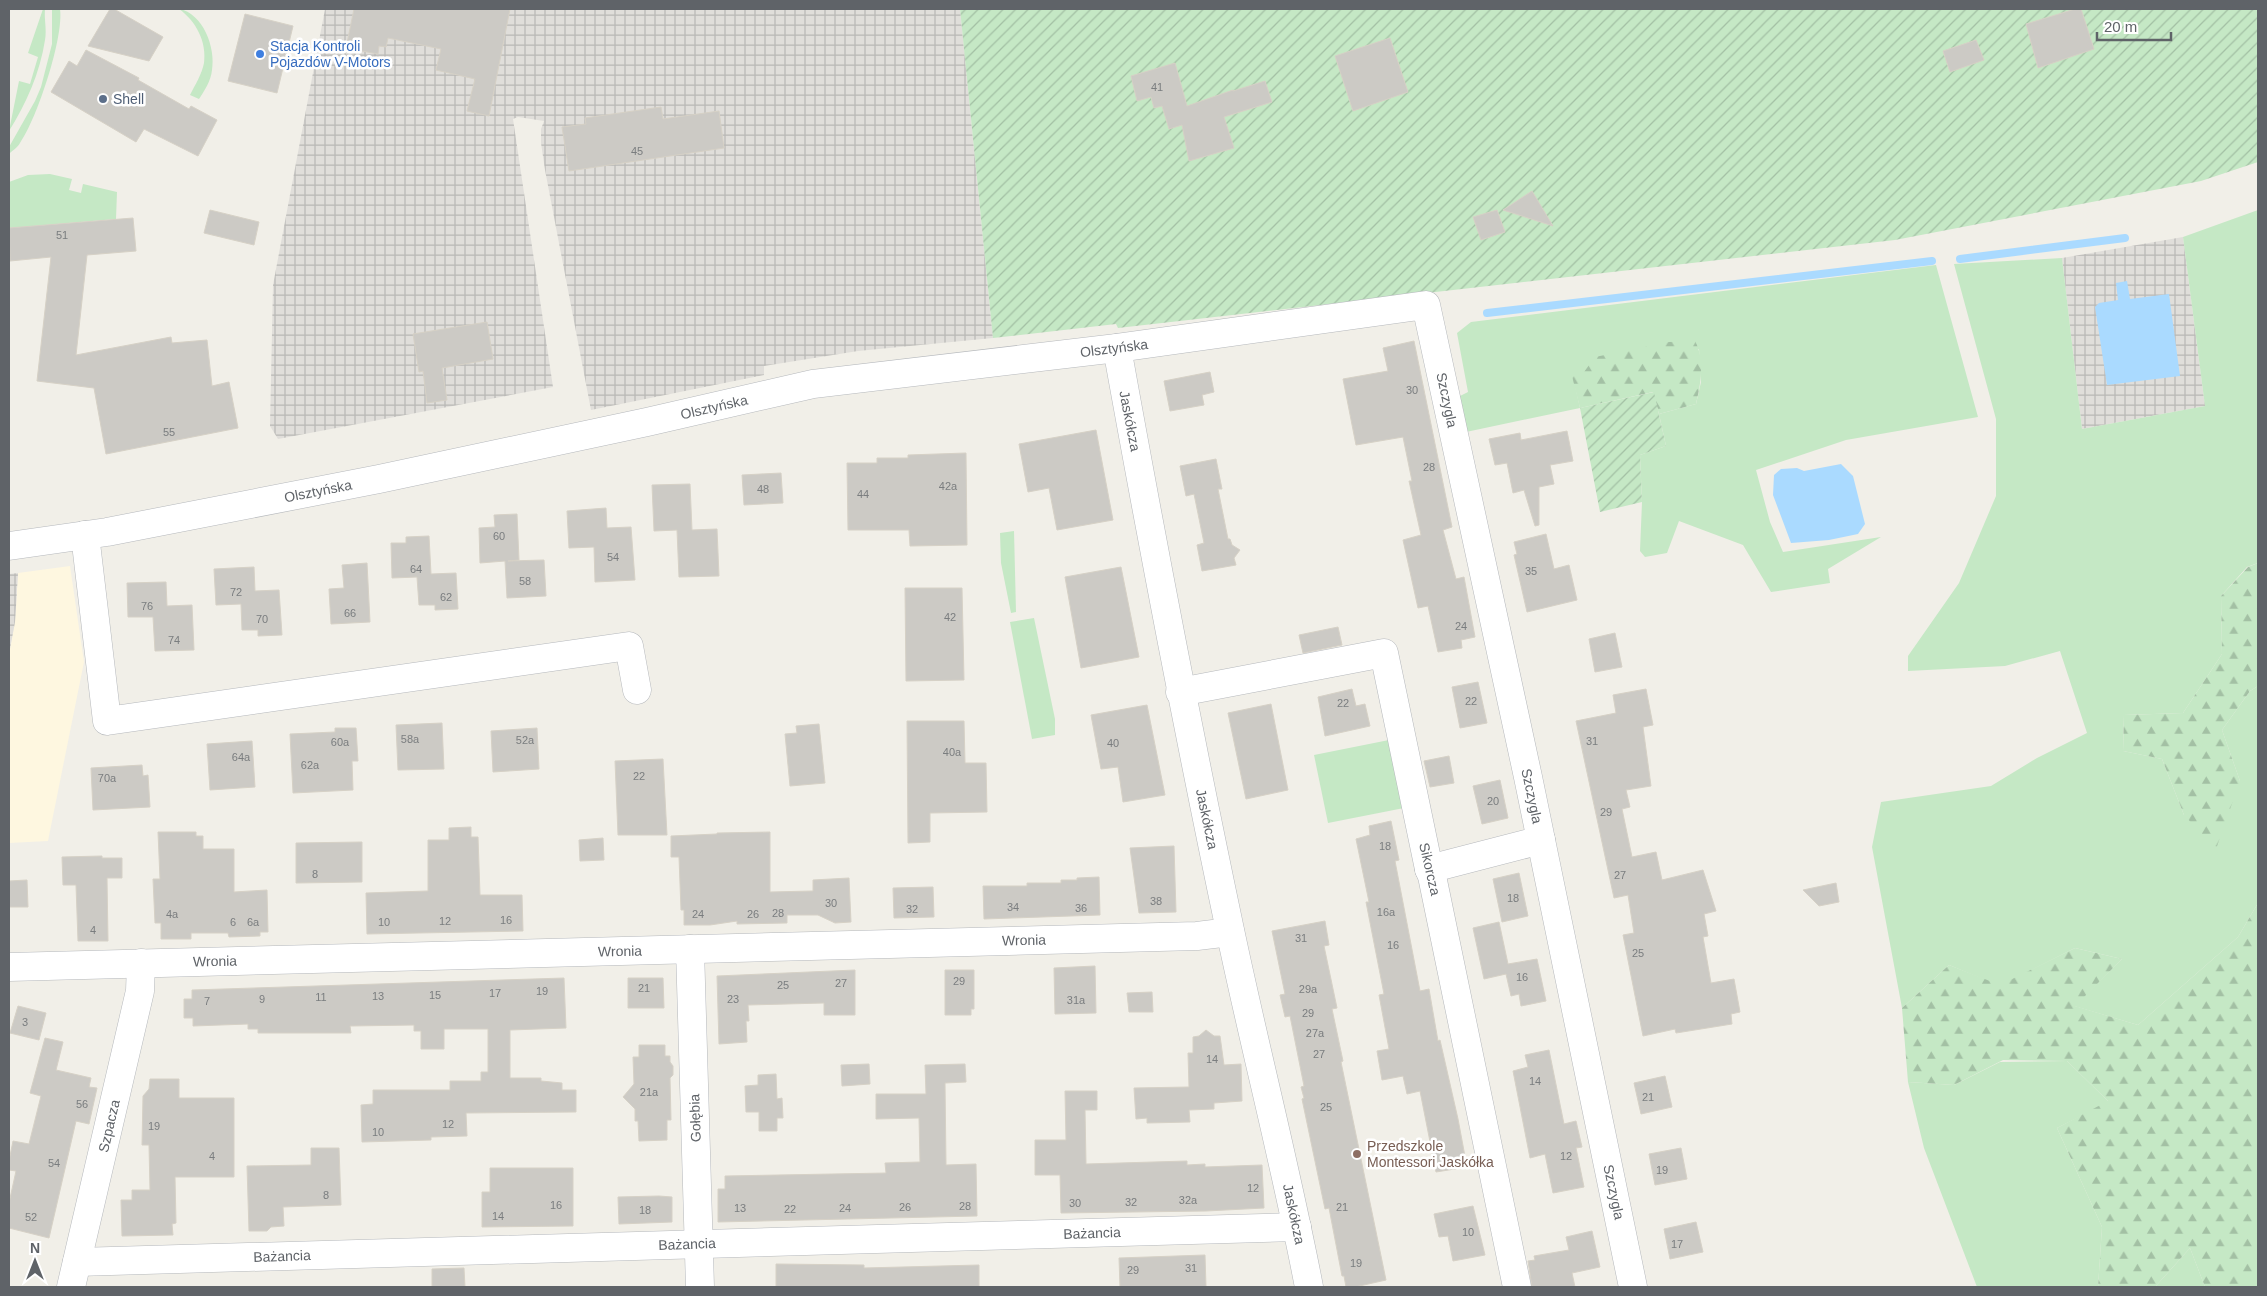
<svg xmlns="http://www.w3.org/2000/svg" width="2267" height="1296" viewBox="0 0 2267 1296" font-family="Helvetica,sans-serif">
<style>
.commercial{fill:#fef7e0}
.industrial{fill:url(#industrial-grid)}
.green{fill:#c5e8c5}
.forest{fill:url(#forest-firs)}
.garden{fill:url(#garden-furrows)}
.water{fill:#aadaff}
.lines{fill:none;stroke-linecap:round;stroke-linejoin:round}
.stream{stroke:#aadaff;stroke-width:8}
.building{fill:#cccac5;stroke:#d6d1c6}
.minor-casing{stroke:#b5b8bc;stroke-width:29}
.minor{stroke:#fff;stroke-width:28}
.shop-dot{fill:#3f7fe0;stroke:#fff;stroke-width:2}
.service-dot{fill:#5c6f8a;stroke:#fff;stroke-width:2}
.education-dot{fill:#8d6e63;stroke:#fff;stroke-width:2}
.labels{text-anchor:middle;stroke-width:5;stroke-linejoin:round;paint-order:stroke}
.number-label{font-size:11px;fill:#7a7d7f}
.shop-label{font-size:14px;fill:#366cbe;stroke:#fff;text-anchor:start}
.service-label{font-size:14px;fill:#4e5e75;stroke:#fff;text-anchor:start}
.street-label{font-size:14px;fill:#5f6368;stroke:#fff}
.education-label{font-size:14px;fill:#785e54;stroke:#fff;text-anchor:start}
</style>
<defs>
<pattern id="industrial-grid" width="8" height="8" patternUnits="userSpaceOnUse" patternTransform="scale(1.25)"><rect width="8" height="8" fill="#e0deda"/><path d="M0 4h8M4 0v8" fill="none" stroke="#b9b8b5"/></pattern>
<pattern id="forest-firs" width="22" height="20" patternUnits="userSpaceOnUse" patternTransform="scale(1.25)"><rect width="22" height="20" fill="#c5e8c5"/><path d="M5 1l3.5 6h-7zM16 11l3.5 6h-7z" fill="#a3c0a4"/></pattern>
<pattern id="garden-furrows" width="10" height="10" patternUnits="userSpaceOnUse" patternTransform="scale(1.25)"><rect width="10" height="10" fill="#c5e8c5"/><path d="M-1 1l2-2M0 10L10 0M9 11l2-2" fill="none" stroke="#a3c0a4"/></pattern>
</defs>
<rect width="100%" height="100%" fill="#f1efe8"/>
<path class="commercial" d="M70,566L84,662L48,841L9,843V654L15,622L18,573Z"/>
<g class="industrial">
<path d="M325,9H960L993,338L858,351L764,366V375L591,410L545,170L541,143V129L544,121L518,117L513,119L553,387L278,439L270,426L273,285Z"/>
<path d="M2183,237L2205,406L2082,429L2062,258Z"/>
<path d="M18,573L15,622L9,654V574Z"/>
</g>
<g class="green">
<path d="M43,9H45C44,19 47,30 45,40C40,73 26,104 9,131L19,81L30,84L38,57L28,53Z"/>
<path d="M52,9H60C64,37 37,119 20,143C18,147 12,151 9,154V147L35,101L41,87L52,44Z"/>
<path d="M179,9C203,13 216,48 212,70C211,81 204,91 199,99L190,95C195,85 202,74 204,63C207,42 196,21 179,9Z"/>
<path d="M50,174L72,179L69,190L81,193L83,184L117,192L116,219L9,228V261V182L28,175Z"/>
<path d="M2258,210V563L2247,567L2221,596L2222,654L2183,713L2124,715L2123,751L2162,759L2184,815L2240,781L2222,730L2250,691L2258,686V903L2238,937L2138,1025L2074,1006L2122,959L2075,948L2000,986L1949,965L1902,1008L1872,847L1881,802L1991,786L2037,758L2087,733L2060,651L2005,666L1908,671V656L1959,583L1996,496V419L1954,264L2062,258L2082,429L2205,406L2183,237Z"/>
<path d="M1936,265L1978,417L1846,440L1756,470L1770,522L1783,552L1881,537L1828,569L1830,583L1771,592L1743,545L1679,521L1667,553L1645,557L1640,551L1642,502L1640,455L1666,446L1659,414L1696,404L1701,382L1699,349L1584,372H1572L1580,408L1466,432L1458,397L1468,392L1457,333L1471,322Z"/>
<path d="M1014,531L1016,612L1011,613L1001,563L1000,533Z"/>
<path d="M1034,618L1055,719V735L1032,739L1010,622Z"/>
<path d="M1389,740L1404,808L1328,823L1314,755Z"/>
<path d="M2067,1061L2109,1102L2057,1128L2102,1227L2098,1287H1977L1924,1148L1908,1082L1954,1085L2000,1062Z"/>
<path d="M2190,1248L2205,1287H2155Z"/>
</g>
<g class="forest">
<path d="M1695,341C1705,359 1701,384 1696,404L1659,414L1653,392L1580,408L1571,372H1584L1595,357L1669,342Z"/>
<path d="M2258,563V686L2250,691L2222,730L2240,781L2216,849L2184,815L2162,759L2123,751L2124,715L2183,713L2222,654L2221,596L2248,567Z"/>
<path d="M2258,903V1287H2205L2190,1248L2155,1287H2098L2102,1227L2057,1128L2108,1101L2067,1061L2003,1060L1954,1085L1908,1082L1902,1008L1949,965L2000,985L2075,948L2122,959L2075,1006L2138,1025L2238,937Z"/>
</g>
<g class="garden">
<path d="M960,9H2258V162L2201,181L1895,240L1118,328L1116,324L993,338Z"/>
<path d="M1654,392L1666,446L1640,455L1642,502L1600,512L1580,408Z"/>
</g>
<g class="water">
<path d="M2127,281L2130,299L2169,294L2180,376L2107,385L2095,307L2099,303L2118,300L2116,283Z"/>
<path d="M1841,464L1853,476L1865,524L1858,534L1829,540L1791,543L1773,495L1774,475L1781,469L1797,468L1804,471Z"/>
</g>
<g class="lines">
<g class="stream">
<path d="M1960,259L2125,238"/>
<path d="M1487,313L1932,261"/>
</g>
</g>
<g class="building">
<path d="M110,9H114L163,37L149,61L88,46Z"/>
<path d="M354,9H510L489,116L467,111L475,79L436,70L441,49L388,38L386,47L379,46L378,54L346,48Z"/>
<path d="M2075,9H2081L2094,49L2038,68L2026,24Z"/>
<path d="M245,14L293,26L277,93L228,81Z"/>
<path d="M1390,38L1408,92L1353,111L1335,56Z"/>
<path d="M1976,40L1984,60L1950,72L1943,51Z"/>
<path d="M86,50L139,78L138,80L189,109L191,106L217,120L198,156L144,129L136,142L51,92L69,61L77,66Z"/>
<path d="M1175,63L1187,106L1233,90V91L1265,81L1272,102L1224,117L1234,148L1189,161L1182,125L1169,129L1162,106L1154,108L1151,97L1137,101L1131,76Z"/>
<path d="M661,107L663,119L719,111L724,148L569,171L562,127L586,124L585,118Z"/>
<path d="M1532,191L1553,226L1503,210Z"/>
<path d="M210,210L259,222L254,245L204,233Z"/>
<path d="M1497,210L1505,232L1481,240L1473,217Z"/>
<path d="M133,218L136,251L87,255L76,355L171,337L172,343L207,340L212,386L229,382L238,428L106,454L94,388L37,381L51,257L10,261L9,228Z"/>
<path d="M487,322L493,359L442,368L447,400L427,403L423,371L419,372L413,334Z"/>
<path d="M1414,341L1452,527L1443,530L1456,579L1464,577L1475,637L1461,640L1462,648L1438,652L1428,606L1418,608L1403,540L1421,535L1409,481H1412L1403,437L1356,445L1343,379L1388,371L1383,348Z"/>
<path d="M1210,372L1214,392L1202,395L1204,405L1170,411L1164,381Z"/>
<path d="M1096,430L1113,520L1057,530L1049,488L1028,492L1019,444Z"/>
<path d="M1567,431L1573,461L1550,465L1554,484L1539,487V525L1535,526L1524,490L1513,493L1507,463L1495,465L1489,439L1520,433L1521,440Z"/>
<path d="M966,453L967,545L910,546L909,530H848L847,463H877V458H908V455Z"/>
<path d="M1216,459L1222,489H1218L1228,539H1230L1232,545L1240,550L1234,558L1236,565L1202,571L1197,545L1204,543L1194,494L1186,496L1180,466Z"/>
<path d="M781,473L783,503L744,505L742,475Z"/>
<path d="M690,484L692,530L717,529L719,576L679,577L677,530L654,531L652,485Z"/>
<path d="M606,508L607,528L631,527L635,580L595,582L594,547L569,548L567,511Z"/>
<path d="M517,514L519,560L508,561L544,560L546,596L507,598L505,561L480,563L479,528L495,527L494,515Z"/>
<path d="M1546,534L1554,569L1569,565L1577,600L1527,612L1514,555L1517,554L1514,542Z"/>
<path d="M429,536L431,574L456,573L458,609L435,610V605H419L417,577L392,578L391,543H406V537Z"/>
<path d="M367,563L370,622L331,624L329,589L344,588L342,565Z"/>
<path d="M254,567L255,591L279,590L282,635L258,636V630H242L241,604L216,605L214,569Z"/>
<path d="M1121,567L1139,657L1081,668L1065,577Z"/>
<path d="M166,582L167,606L192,605L194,650L155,651L153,617H128L127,583Z"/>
<path d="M905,588H962L964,680L906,681Z"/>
<path d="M1338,627L1342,645L1303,653L1299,635Z"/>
<path d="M1615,633L1622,667L1595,672L1589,639Z"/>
<path d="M1478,682L1487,723L1460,728L1452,687Z"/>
<path d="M1352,689L1356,706L1365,704L1370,726L1325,736L1318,697Z"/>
<path d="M1646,689L1653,725L1643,727L1651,786L1626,790L1630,807L1622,809L1632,857L1656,852L1662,880L1703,870L1716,911L1704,914L1708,936L1703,937L1711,983L1734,979L1740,1012L1731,1014L1732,1024L1676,1033L1675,1029L1643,1036L1623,935L1634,933L1628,895L1614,898L1576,721L1616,713L1613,695Z"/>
<path d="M1271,704L1288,790L1246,799L1228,713Z"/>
<path d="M1147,705L1165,795L1123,802L1118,767L1101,769L1091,715Z"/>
<path d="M907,721H964L965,763H986L987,812L930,813V842L908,843Z"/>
<path d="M442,723L444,769L398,770L396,725Z"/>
<path d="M819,724L825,783L790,786L785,734L797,733L796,726Z"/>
<path d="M335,728H356L358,761H352L353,790L293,793L290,734L335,732Z"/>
<path d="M537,728L539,769L493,772L491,731Z"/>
<path d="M252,741L255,787L210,790L207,744Z"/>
<path d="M1449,756L1454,783L1430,787L1424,761Z"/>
<path d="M663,759L667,835H618L615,761Z"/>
<path d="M142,765L143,776L148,775L150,807L93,810L91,768Z"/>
<path d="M1500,780L1508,818L1482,824L1473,786Z"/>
<path d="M1391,821L1399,860L1395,861L1420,991L1429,989L1438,1041L1440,1040L1458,1119L1467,1167L1436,1172L1420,1091L1407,1094L1403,1076L1382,1080L1377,1051L1389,1049L1379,995L1384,994L1366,902H1369L1356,839L1370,835L1369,826Z"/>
<path d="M471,827V837H478L480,895H522L523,931L367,934L366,893L428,891V840H449V828Z"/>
<path d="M158,832H196V836H203V849H234V892L267,890L268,932H260V936L229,937L228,933H191V939H161V923H155L153,879H160Z"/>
<path d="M770,832V892L813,891V880L849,878L851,922L835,923L818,915H787V923L737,924V921L710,925H684V910H681L679,857H671V836L717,834V833Z"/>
<path d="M603,838L604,860L580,861L579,840Z"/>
<path d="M362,842V882L296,883V843Z"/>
<path d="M1174,846L1176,912L1139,913L1130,848Z"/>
<path d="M102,856V858H122V878H107L108,941H78L76,885H63L62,857Z"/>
<path d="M1519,873L1528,916L1502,922L1493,879Z"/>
<path d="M1099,877L1100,915L984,919L983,886H1027V883H1061V880H1077V878Z"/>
<path d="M27,880L28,907H9V881Z"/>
<path d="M1836,883L1839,902L1819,906L1803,890Z"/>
<path d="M933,887L934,917L894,918L893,888Z"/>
<path d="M1325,921L1329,945L1324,946L1337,1008L1332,1009L1343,1061L1341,1062L1386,1280L1355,1287H1346L1344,1276H1342L1329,1208L1325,1209L1302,1099L1304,1098L1301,1087L1304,1086L1290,1016L1285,1017L1280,995L1285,994L1272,931Z"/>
<path d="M1499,922L1508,964L1537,959L1546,1001L1521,1006L1519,994L1511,996L1506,974L1484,979L1473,928Z"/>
<path d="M1095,966L1096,1013L1055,1014L1054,968Z"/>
<path d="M855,970V1015H824V1003L748,1005L749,1021H746L747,1042L719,1044L717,976Z"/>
<path d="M945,970H974V1009H971V1015H945Z"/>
<path d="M564,978L566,1028L510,1030V1078H541V1081L562,1083V1090H576V1112L466,1113L467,1136L431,1137V1140L362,1142L361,1105L373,1104V1090H450V1081H481V1072H488V1029H444V1049H421V1031H414V1025L350,1026L351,1033H258V1029H248V1024L193,1026V1018H184V999H192V990Z"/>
<path d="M628,978H663L664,1008H628Z"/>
<path d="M1152,992L1153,1012H1129L1127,993Z"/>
<path d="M18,1006L46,1013L39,1040L10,1033Z"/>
<path d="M1206,1030L1214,1036H1220L1224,1065L1241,1064L1242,1101L1214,1103V1109L1189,1110L1190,1122L1147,1123V1118L1136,1119L1134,1088L1189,1087L1188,1053H1193V1037L1199,1036Z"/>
<path d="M45,1038L63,1042L56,1070L91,1078L89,1087L97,1088L89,1124L76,1121L49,1238L9,1228V1203L16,1171L9,1170V1161L13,1141L29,1144L41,1096L30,1093Z"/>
<path d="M639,1045H665V1056H670V1062L673,1066V1075L670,1078L671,1120H667V1140L639,1141L638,1121H635V1109L623,1097L634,1084L633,1057H639Z"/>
<path d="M1549,1050L1564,1124L1576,1121L1582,1147L1576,1148L1584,1187L1553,1193L1545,1154L1530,1158L1513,1071L1528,1067L1525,1055Z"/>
<path d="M869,1064L870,1084L842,1086L841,1065Z"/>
<path d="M965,1064L966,1082L945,1083L946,1165L976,1164L977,1216L718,1222V1189H725V1176L886,1173L885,1163L920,1162L919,1118L876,1119V1094H926L925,1065Z"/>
<path d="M776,1074L777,1099L782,1098L783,1118H777V1131H759V1112H746L745,1086L758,1085V1075Z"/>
<path d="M1665,1076L1672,1107L1641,1114L1634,1083Z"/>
<path d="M150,1079H179V1098H234V1177H175L176,1223L172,1224L173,1235L122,1236L121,1200H132V1190H150L149,1145H142L143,1096L149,1089Z"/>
<path d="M1065,1091H1097V1110H1085L1086,1164L1187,1161V1165L1205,1164V1167L1262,1165L1264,1208L1206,1211L1061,1213L1060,1175H1035V1140H1066Z"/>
<path d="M311,1148H339L341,1205L283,1207L284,1226L271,1227L267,1231H249L247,1166L311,1165Z"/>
<path d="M1681,1148L1687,1179L1655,1185L1649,1154Z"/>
<path d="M490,1168H573V1226L482,1227V1192H490Z"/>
<path d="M659,1196L672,1197V1222L619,1224L618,1197Z"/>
<path d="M1473,1206L1485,1255L1453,1261L1448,1236L1439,1237L1434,1214Z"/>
<path d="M1696,1222L1703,1252L1670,1259L1664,1229Z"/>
<path d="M1592,1231L1600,1267L1572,1273L1575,1287H1532L1528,1261L1535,1260L1534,1256L1569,1250L1566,1237Z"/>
<path d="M1205,1255L1206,1287H1120L1119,1258Z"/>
<path d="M776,1264L864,1265V1268L979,1265V1287H776Z"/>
<path d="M464,1268L465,1287H432V1269Z"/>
</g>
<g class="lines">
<g class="minor-casing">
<g id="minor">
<path d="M1117,348C1152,542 1189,736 1230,930C1255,1049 1286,1167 1309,1287"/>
<path d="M85,535L107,721L629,646L637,690"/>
<path d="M9,546L107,532L379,479L647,422L813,384L1117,348L1426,305L1528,777L1633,1287"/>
<path d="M1180,692L1384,653L1429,869L1432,876L1517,1287"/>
<path d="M1429,869L1541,840"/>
<path d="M690,949L700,1287"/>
<path d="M9,967L1197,936L1230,932"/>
<path d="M77,1262L1297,1227"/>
<path d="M71,1287L140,991L141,963"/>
</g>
</g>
<use href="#minor" class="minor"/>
</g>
<circle class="shop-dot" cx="260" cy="54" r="5"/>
<circle class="service-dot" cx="103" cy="99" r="5"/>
<circle class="education-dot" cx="1357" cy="1154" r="5"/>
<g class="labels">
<g class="number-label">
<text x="1157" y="91">41</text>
<text x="637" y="155">45</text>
<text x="62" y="239">51</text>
<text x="1412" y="394">30</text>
<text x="169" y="436">55</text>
<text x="1429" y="471">28</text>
<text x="948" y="490">42a</text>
<text x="763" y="493">48</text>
<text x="863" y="498">44</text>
<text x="499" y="540">60</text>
<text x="613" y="561">54</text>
<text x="416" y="573">64</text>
<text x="1531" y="575">35</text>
<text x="525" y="585">58</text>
<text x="236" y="596">72</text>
<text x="446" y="601">62</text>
<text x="147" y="610">76</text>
<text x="350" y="617">66</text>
<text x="950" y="621">42</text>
<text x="262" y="623">70</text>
<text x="1461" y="630">24</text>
<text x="174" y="644">74</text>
<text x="1471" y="705">22</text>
<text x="1343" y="707">22</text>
<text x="410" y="743">58a</text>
<text x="525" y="744">52a</text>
<text x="1592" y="745">31</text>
<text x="340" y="746">60a</text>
<text x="1113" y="747">40</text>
<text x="952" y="756">40a</text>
<text x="241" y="761">64a</text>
<text x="310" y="769">62a</text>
<text x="639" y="780">22</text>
<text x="107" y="782">70a</text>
<text x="1493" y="805">20</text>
<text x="1606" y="816">29</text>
<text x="1385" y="850">18</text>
<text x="315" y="878">8</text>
<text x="1620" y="879">27</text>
<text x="1513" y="902">18</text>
<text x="1156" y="905">38</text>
<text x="831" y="907">30</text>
<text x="1013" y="911">34</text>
<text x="1081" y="912">36</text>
<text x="912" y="913">32</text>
<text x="1386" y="916">16a</text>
<text x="778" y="917">28</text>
<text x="172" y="918">4a</text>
<text x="698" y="918">24</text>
<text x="753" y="918">26</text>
<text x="506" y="924">16</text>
<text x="445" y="925">12</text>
<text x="233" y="926">6</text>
<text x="253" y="926">6a</text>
<text x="384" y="926">10</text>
<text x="93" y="934">4</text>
<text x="1301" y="942">31</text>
<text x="1393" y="949">16</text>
<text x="1638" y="957">25</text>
<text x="1522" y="981">16</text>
<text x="959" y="985">29</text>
<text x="841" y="987">27</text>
<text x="783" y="989">25</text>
<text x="644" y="992">21</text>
<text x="1308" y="993">29a</text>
<text x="542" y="995">19</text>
<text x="495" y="997">17</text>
<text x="435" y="999">15</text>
<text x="378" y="1000">13</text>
<text x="321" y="1001">11</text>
<text x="262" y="1003">9</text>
<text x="733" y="1003">23</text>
<text x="1076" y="1004">31a</text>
<text x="207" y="1005">7</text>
<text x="1308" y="1017">29</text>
<text x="25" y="1026">3</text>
<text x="1315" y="1037">27a</text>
<text x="1319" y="1058">27</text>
<text x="1212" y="1063">14</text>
<text x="1535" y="1085">14</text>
<text x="649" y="1096">21a</text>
<text x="1648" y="1101">21</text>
<text x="82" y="1108">56</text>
<text x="1326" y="1111">25</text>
<text x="448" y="1128">12</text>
<text x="154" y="1130">19</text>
<text x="378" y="1136">10</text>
<text x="212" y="1160">4</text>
<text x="1566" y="1160">12</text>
<text x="54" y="1167">54</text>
<text x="1662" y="1174">19</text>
<text x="1253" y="1192">12</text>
<text x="326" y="1199">8</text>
<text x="1188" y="1204">32a</text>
<text x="1131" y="1206">32</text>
<text x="1075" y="1207">30</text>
<text x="556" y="1209">16</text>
<text x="965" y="1210">28</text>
<text x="905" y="1211">26</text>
<text x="1342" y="1211">21</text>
<text x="740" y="1212">13</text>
<text x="845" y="1212">24</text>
<text x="790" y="1213">22</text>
<text x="645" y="1214">18</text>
<text x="498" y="1220">14</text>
<text x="31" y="1221">52</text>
<text x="1468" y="1236">10</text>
<text x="1677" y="1248">17</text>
<text x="1356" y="1267">19</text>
<text x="1191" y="1272">31</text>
<text x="1133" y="1274">29</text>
</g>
<g class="shop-label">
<text x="270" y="51">Stacja Kontroli<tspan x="270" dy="16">Pojazdów V-Motors</tspan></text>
</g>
<g class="service-label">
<text x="113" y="104">Shell</text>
</g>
<g class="street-label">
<text transform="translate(1114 348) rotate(-7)" y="5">Olsztyńska</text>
<text transform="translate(1447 400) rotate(78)" y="5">Szczygla</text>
<text transform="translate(714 407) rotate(-13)" y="5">Olsztyńska</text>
<text transform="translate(1130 421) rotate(79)" y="5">Jaskółcza</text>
<text transform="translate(318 491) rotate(-11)" y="5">Olsztyńska</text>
<text transform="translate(1532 796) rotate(78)" y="5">Szczygla</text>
<text transform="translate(1207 819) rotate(78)" y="5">Jaskółcza</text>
<text transform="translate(1430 869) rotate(77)" y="5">Sikorcza</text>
<text transform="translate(1024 940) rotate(-1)" y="5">Wronia</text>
<text transform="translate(620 951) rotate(-1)" y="5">Wronia</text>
<text transform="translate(215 961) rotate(-1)" y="5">Wronia</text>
<text transform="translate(695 1118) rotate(-92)" y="5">Gołębia</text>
<text transform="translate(109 1126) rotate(-77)" y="5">Szpacza</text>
<text transform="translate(1614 1192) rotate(78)" y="5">Szczygla</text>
<text transform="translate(1294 1214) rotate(78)" y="5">Jaskółcza</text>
<text transform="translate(1092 1233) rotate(-2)" y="5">Bażancia</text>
<text transform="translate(687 1244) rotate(-2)" y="5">Bażancia</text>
<text transform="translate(282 1256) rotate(-2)" y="5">Bażancia</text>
</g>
<g class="education-label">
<text x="1367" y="1151">Przedszkole<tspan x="1367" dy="16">Montessori Jaskółka</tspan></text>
</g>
</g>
<rect width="2267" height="1296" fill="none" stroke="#5f6368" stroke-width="20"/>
<g transform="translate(35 1261)" stroke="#ffffff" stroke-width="4" paint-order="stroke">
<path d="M0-4L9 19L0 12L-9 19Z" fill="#5f6368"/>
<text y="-8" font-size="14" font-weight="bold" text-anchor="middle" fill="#5f6368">N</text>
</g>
<path d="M2097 32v8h74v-8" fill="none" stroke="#5f6368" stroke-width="2.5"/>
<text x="2104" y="32" font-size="15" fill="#5f6368" stroke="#ffffff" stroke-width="4" paint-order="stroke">20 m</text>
</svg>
